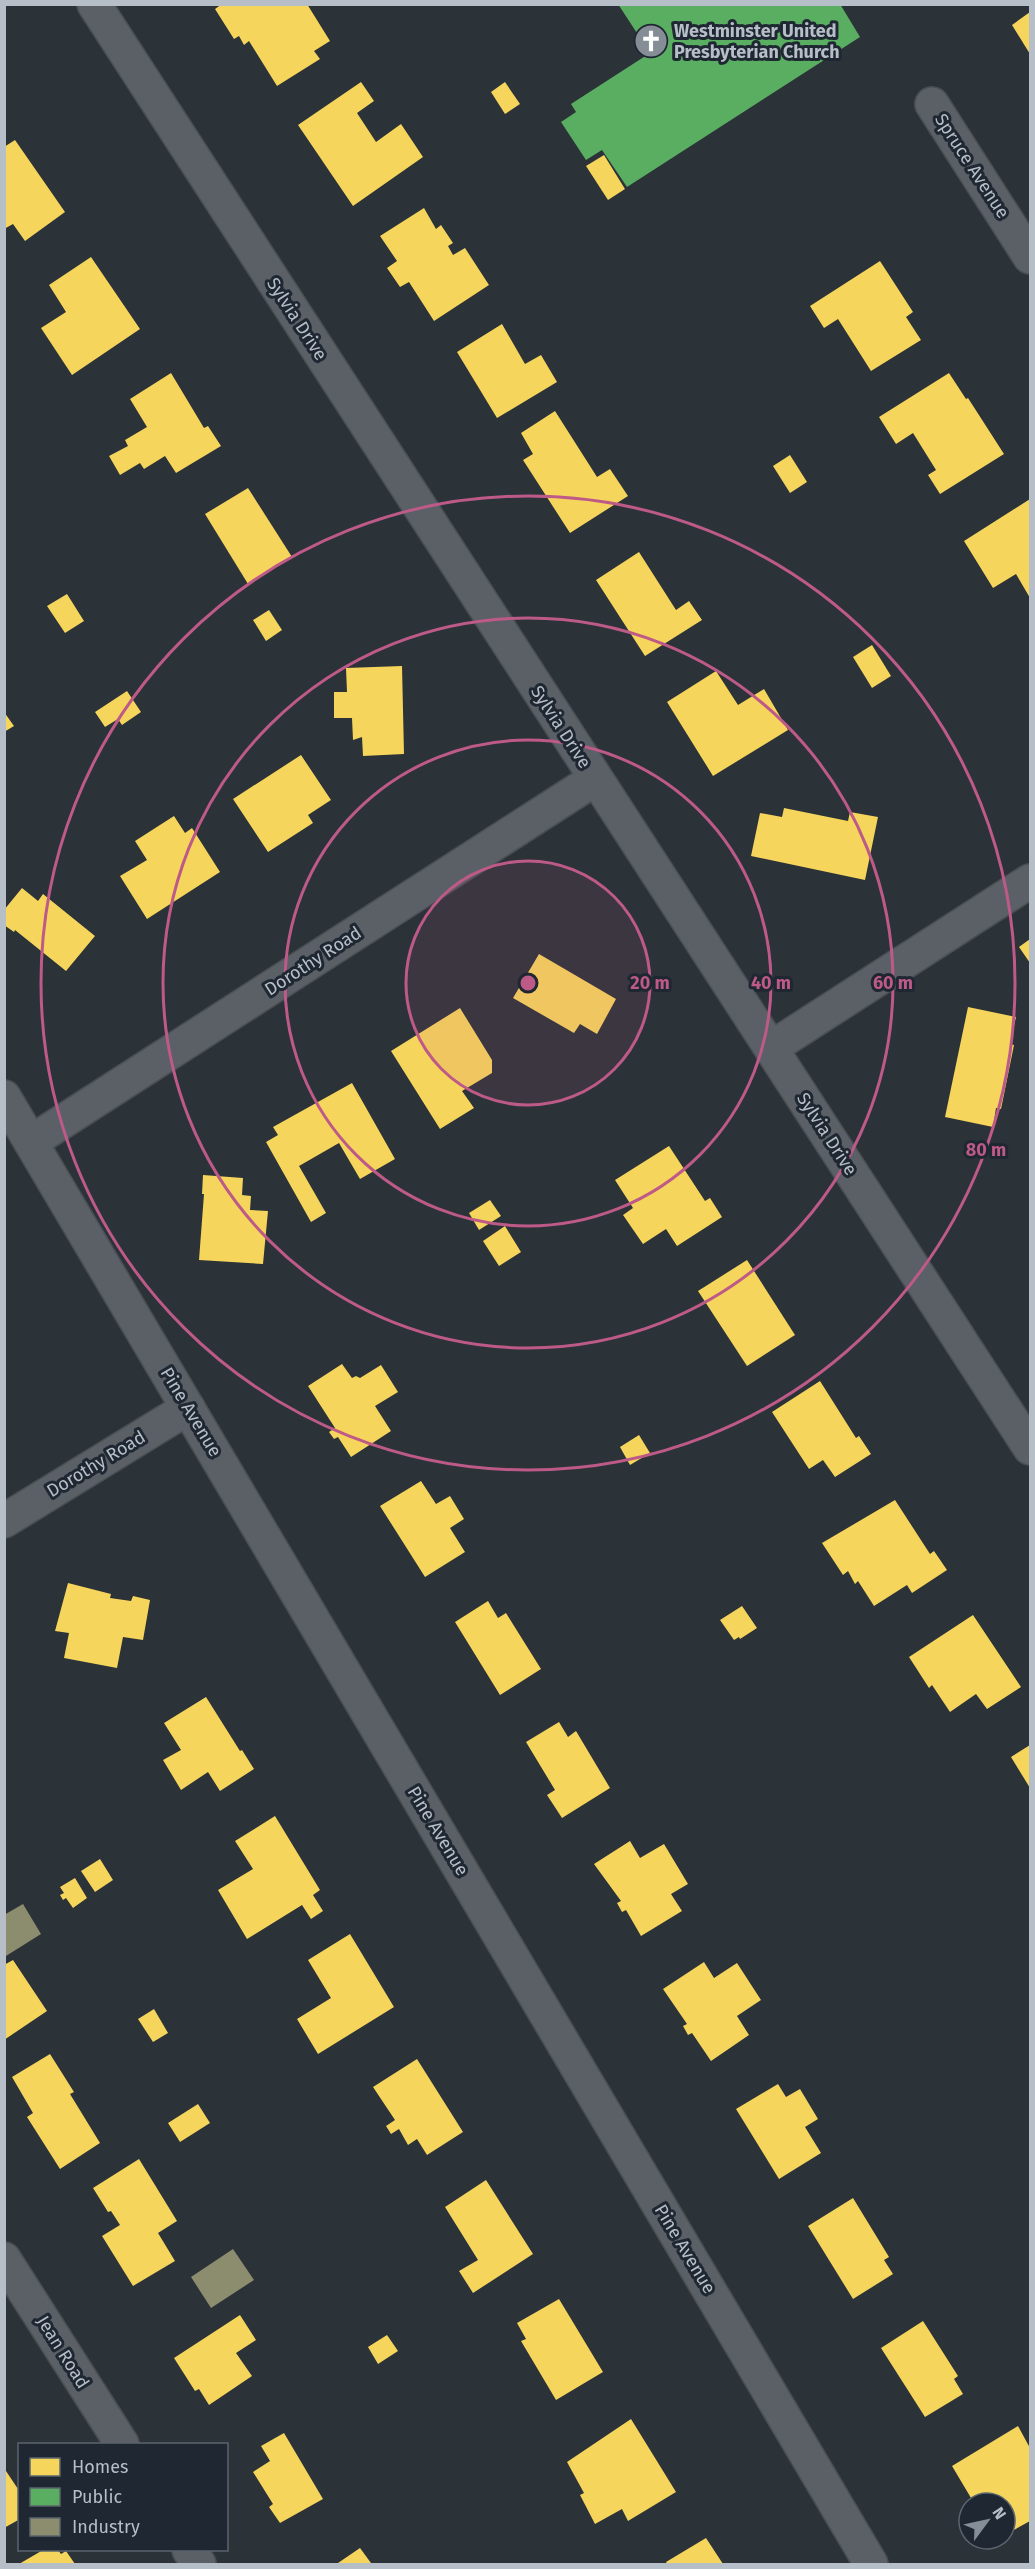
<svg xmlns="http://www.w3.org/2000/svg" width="1035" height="2569" viewBox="0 0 1035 2569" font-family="'Fira Sans',sans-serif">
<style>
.homes{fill:#f6d55c}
.public{fill:#5aae61}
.industry{fill:#8c8c6e}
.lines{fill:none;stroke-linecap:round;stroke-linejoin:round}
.minor-casing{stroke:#494e53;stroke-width:36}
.minor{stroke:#5b6066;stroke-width:33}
.ring{fill:none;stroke:#bd5a87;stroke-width:3}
.labels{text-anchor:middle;stroke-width:6;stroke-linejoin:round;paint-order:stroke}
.poi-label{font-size:18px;font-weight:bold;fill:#b6bec8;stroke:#1f2832;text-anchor:start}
.street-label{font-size:18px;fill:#b6bec8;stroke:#1f2832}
.centre{fill:#bd5a87;stroke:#1f2832;stroke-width:3}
.ring-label{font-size:18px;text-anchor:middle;font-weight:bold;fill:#bd5a87;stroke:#1f2832;stroke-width:6;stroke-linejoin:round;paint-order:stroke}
</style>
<rect width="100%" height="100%" fill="#2b3238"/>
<g class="homes">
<path d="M222,4H307L330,41L314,51L320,59L277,86L249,41L244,45L239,36L234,39L215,9Z"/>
<path d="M1030,12V54L1012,25Z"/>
<path d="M361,82L374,101L357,113L376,142L401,124L423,157L353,206L298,125Z"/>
<path d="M505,82L520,104L505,114L491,92Z"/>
<path d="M15,140L65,212L25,241L13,224L4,229V147Z"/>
<path d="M604,155L625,189L608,200L586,166Z"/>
<path d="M424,208L436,229L441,225L453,243L448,246L453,255L465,248L489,285L434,321L409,282L400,287L387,268L397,261L380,236Z"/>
<path d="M91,257L140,329L72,375L41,328L66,312L49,285Z"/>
<path d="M880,261L913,312L906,317L921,340L871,371L838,319L824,328L810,306Z"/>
<path d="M502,324L525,364L541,355L557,382L497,418L457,352Z"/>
<path d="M171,373L204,428L208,426L221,446L176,473L165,456L144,469L140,463L120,475L109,456L128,446L125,440L147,427L130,399Z"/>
<path d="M949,373L966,399L968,398L1004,454L940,494L928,475L936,470L913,433L896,444L879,417Z"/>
<path d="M555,411L597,477L610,469L628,496L570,533L523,460L533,454L521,433Z"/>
<path d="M790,455L807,482L790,493L773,466Z"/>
<path d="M248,488L292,557L248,584L205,514Z"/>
<path d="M1030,499V598L1016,574L993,588L964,541Z"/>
<path d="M639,552L676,610L689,601L702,620L645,656L596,580Z"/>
<path d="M67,594L84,621L65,633L47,606Z"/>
<path d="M269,610L282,630L266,641L253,620Z"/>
<path d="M872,645L891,676L872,688L853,657Z"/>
<path d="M402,666L404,754L363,756L362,737L353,740L352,718H334V692H347L346,668Z"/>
<path d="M716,671L738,705L764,689L788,730L713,776L667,702Z"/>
<path d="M127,691L141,712L122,725L118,719L105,727L95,712Z"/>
<path d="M4,712L14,726L4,732Z"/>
<path d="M301,755L331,800L308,815L313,823L268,852L233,799Z"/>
<path d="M784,808L848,821L850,812L878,817L865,880L751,856L760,813L782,817Z"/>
<path d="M174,816L185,833L192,828L220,872L147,919L120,876L147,860L135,841Z"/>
<path d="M22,888L38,901L43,894L95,936L66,971L15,930L14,932L4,925V910Z"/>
<path d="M1030,939V963L1019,947Z"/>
<path d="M539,954L616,999L597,1034L580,1024L574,1033L513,998Z"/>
<path d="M968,1007L1016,1017L1010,1044L1014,1045L1001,1109L996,1108L993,1127L945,1117Z"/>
<path d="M460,1008L492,1060V1073L462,1091L474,1108L440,1129L391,1051Z"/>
<path d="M352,1083L395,1159L360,1179L339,1143L299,1166L326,1213L311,1222L266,1142L278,1135L273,1127Z"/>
<path d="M669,1146L705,1201L710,1198L722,1217L677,1246L666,1229L643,1244L623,1215L633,1208L615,1180Z"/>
<path d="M203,1175L243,1178L242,1195L251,1196L250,1210L268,1211L263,1264L199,1260L204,1194H202Z"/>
<path d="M490,1200L501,1216L479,1230L469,1213Z"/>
<path d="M505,1226L521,1252L499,1266L483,1241Z"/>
<path d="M747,1260L795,1335L747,1366L698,1291Z"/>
<path d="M342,1364L352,1378L356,1376L360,1378L381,1365L398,1392L375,1406L391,1431L351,1457L338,1437L334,1439L329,1432L335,1428L308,1386Z"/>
<path d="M820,1381L856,1438L859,1436L871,1454L835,1477L823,1460L809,1469L772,1412Z"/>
<path d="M639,1435L650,1453L630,1465L620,1447Z"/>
<path d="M421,1481L436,1504L450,1496L464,1519L450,1528L465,1552L425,1577L380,1506Z"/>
<path d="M895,1500L930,1554L934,1551L947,1570L912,1593L907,1585L874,1606L858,1581L855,1584L848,1571L843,1575L822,1543Z"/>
<path d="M68,1583L111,1594L110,1598L131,1601L133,1596L150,1600L143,1640L123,1637L117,1668L64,1658L69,1633L55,1631Z"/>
<path d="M488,1601L498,1618L506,1613L541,1669L500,1695L455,1622Z"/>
<path d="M742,1606L757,1628L740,1639L739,1637L734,1640L720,1620Z"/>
<path d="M973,1615L1021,1687L987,1709L976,1694L950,1712L932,1685L929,1688L909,1657Z"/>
<path d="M206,1697L240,1751L242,1750L254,1769L220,1791L208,1772L181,1790L163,1760L181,1750L164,1723Z"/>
<path d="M559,1722L568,1737L576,1731L610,1788L562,1818L547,1795L555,1790L526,1742Z"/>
<path d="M1030,1745V1788L1011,1757Z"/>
<path d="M275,1816L320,1890L313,1895L323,1911L311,1919L302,1905L247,1939L218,1890L253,1869L235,1841Z"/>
<path d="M630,1841L640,1858L664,1844L688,1884L671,1894L682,1911L641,1936L626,1910L622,1912L617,1903L621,1901L594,1864Z"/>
<path d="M100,1859L113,1880L95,1892L81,1871Z"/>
<path d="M75,1878L87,1898L73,1908L66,1898L63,1900L60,1895L64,1893L60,1887Z"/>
<path d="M350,1934L394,2007L318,2054L297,2019L331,1998L308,1960Z"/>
<path d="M13,1960L47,2011L4,2040V1965Z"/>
<path d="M704,1962L714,1978L737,1963L761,2000L737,2016L749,2035L711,2061L692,2033L688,2035L683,2026L687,2024L663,1989Z"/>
<path d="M154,2009L168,2033L153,2042L138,2019Z"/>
<path d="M50,2054L74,2092L70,2094L100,2143L60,2169L27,2117L33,2113L12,2077Z"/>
<path d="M417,2059L463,2132L427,2155L417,2139L408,2145L399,2129L391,2134L386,2126L395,2120L373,2087Z"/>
<path d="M778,2084L786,2097L800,2089L818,2119L805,2127L821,2153L779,2179L736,2109Z"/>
<path d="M198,2104L210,2123L180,2142L168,2123Z"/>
<path d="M139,2159L177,2221L158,2233L175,2261L133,2286L102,2236L120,2225L111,2211L108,2212L93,2188Z"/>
<path d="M486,2180L533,2254L473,2293L459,2271L478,2260L445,2207Z"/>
<path d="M853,2198L889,2257L884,2260L893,2274L853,2299L808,2226Z"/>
<path d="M559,2299L603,2372L556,2400L521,2341L526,2339L517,2323Z"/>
<path d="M240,2315L256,2340L236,2353L252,2376L209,2405L199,2389L195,2391L174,2358Z"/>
<path d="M923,2321L958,2376L954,2379L963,2394L925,2417L881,2348Z"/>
<path d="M387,2335L398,2351L378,2364L368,2347Z"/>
<path d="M631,2419L676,2492L628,2521L622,2509L595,2524L580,2495L584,2493L567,2462Z"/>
<path d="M1018,2426L1030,2448V2521L1005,2535V2503H974L952,2466Z"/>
<path d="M284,2433L323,2499L280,2523L269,2507L273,2504L253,2472L270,2461L261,2446Z"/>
<path d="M4,2468L20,2492V2519L4,2528Z"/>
<path d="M706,2538L723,2564H667L666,2562Z"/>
<path d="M360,2548L371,2563L340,2564L338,2563Z"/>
<path d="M43,2550H58L61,2554L66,2551L75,2564H19Z"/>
</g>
<path class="public" d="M618,4H840L860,37L627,187L602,150L586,160L561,122L576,112L571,104L650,53Z"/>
<g class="industry">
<path d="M23,1904L41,1934L6,1956L4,1915Z"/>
<path d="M233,2249L254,2280L211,2308L191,2277Z"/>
</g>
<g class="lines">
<g class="minor-casing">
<g id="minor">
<path d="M94,4L1030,1448"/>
<path d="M932,104L1030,257"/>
<path d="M771,1048L1030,881"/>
<path d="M4,1097L871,2564"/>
<path d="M31,1142L595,779"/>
<path d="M4,1521L188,1408"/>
<path d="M4,2259L122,2444"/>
<path d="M189,2550L199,2564"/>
</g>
</g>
<use href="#minor" class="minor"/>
</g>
<circle cx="528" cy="983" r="122" fill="#bd5a87" fill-opacity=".12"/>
<g class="ring">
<circle cx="528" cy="983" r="122"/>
<circle cx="528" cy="983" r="243"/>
<circle cx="528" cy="983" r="365"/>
<circle cx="528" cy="983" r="487"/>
</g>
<defs>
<g id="church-disc" transform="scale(1.725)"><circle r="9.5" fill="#858d96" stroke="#1f2832"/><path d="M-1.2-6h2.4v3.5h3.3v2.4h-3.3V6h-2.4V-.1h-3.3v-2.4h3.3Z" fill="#fff"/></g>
</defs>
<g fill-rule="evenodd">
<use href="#church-disc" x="651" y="41"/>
</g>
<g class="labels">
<g class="poi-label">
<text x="674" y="37">Westminster United<tspan x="674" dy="21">Presbyterian Church</tspan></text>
</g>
<g class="street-label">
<text transform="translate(972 166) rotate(57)" y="6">Spruce Avenue</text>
<text transform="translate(297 319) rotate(57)" y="6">Sylvia Drive</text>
<text transform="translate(561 727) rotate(57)" y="6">Sylvia Drive</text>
<text transform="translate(313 961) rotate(-33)" y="6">Dorothy Road</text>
<text transform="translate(827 1134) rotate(57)" y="6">Sylvia Drive</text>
<text transform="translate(191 1412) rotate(59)" y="6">Pine Avenue</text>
<text transform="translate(96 1464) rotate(-31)" y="6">Dorothy Road</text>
<text transform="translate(438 1831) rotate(59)" y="6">Pine Avenue</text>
<text transform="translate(685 2249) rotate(59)" y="6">Pine Avenue</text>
<text transform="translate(63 2352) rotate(58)" y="6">Jean Road</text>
</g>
</g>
<circle cx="528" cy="983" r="9" class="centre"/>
<g class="ring-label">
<text x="650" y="989">20 m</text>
<text x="771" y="989">40 m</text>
<text x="893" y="989">60 m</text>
<text x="986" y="1156">80 m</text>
</g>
<rect width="1035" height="2569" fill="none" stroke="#b6bec8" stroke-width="12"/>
<rect x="18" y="2443" width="210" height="108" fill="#1f2832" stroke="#5b646e" stroke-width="1.5"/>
<rect x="30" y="2458" width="30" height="18" fill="#f6d55c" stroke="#5b646e" stroke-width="1.5"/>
<text x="72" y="2473" font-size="18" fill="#b6bec8">Homes</text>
<rect x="30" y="2488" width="30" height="18" fill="#5aae61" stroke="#5b646e" stroke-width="1.5"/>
<text x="72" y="2503" font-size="18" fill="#b6bec8">Public</text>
<rect x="30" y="2518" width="30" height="18" fill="#8c8c6e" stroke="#5b646e" stroke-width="1.5"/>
<text x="72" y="2533" font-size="18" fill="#b6bec8">Industry</text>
<g transform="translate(987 2521) rotate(57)"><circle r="28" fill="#1f2832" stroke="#5b646e" stroke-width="1.5"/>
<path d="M0-4.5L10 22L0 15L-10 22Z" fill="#858d96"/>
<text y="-9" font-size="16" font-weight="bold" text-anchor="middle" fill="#b6bec8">N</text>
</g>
</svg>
